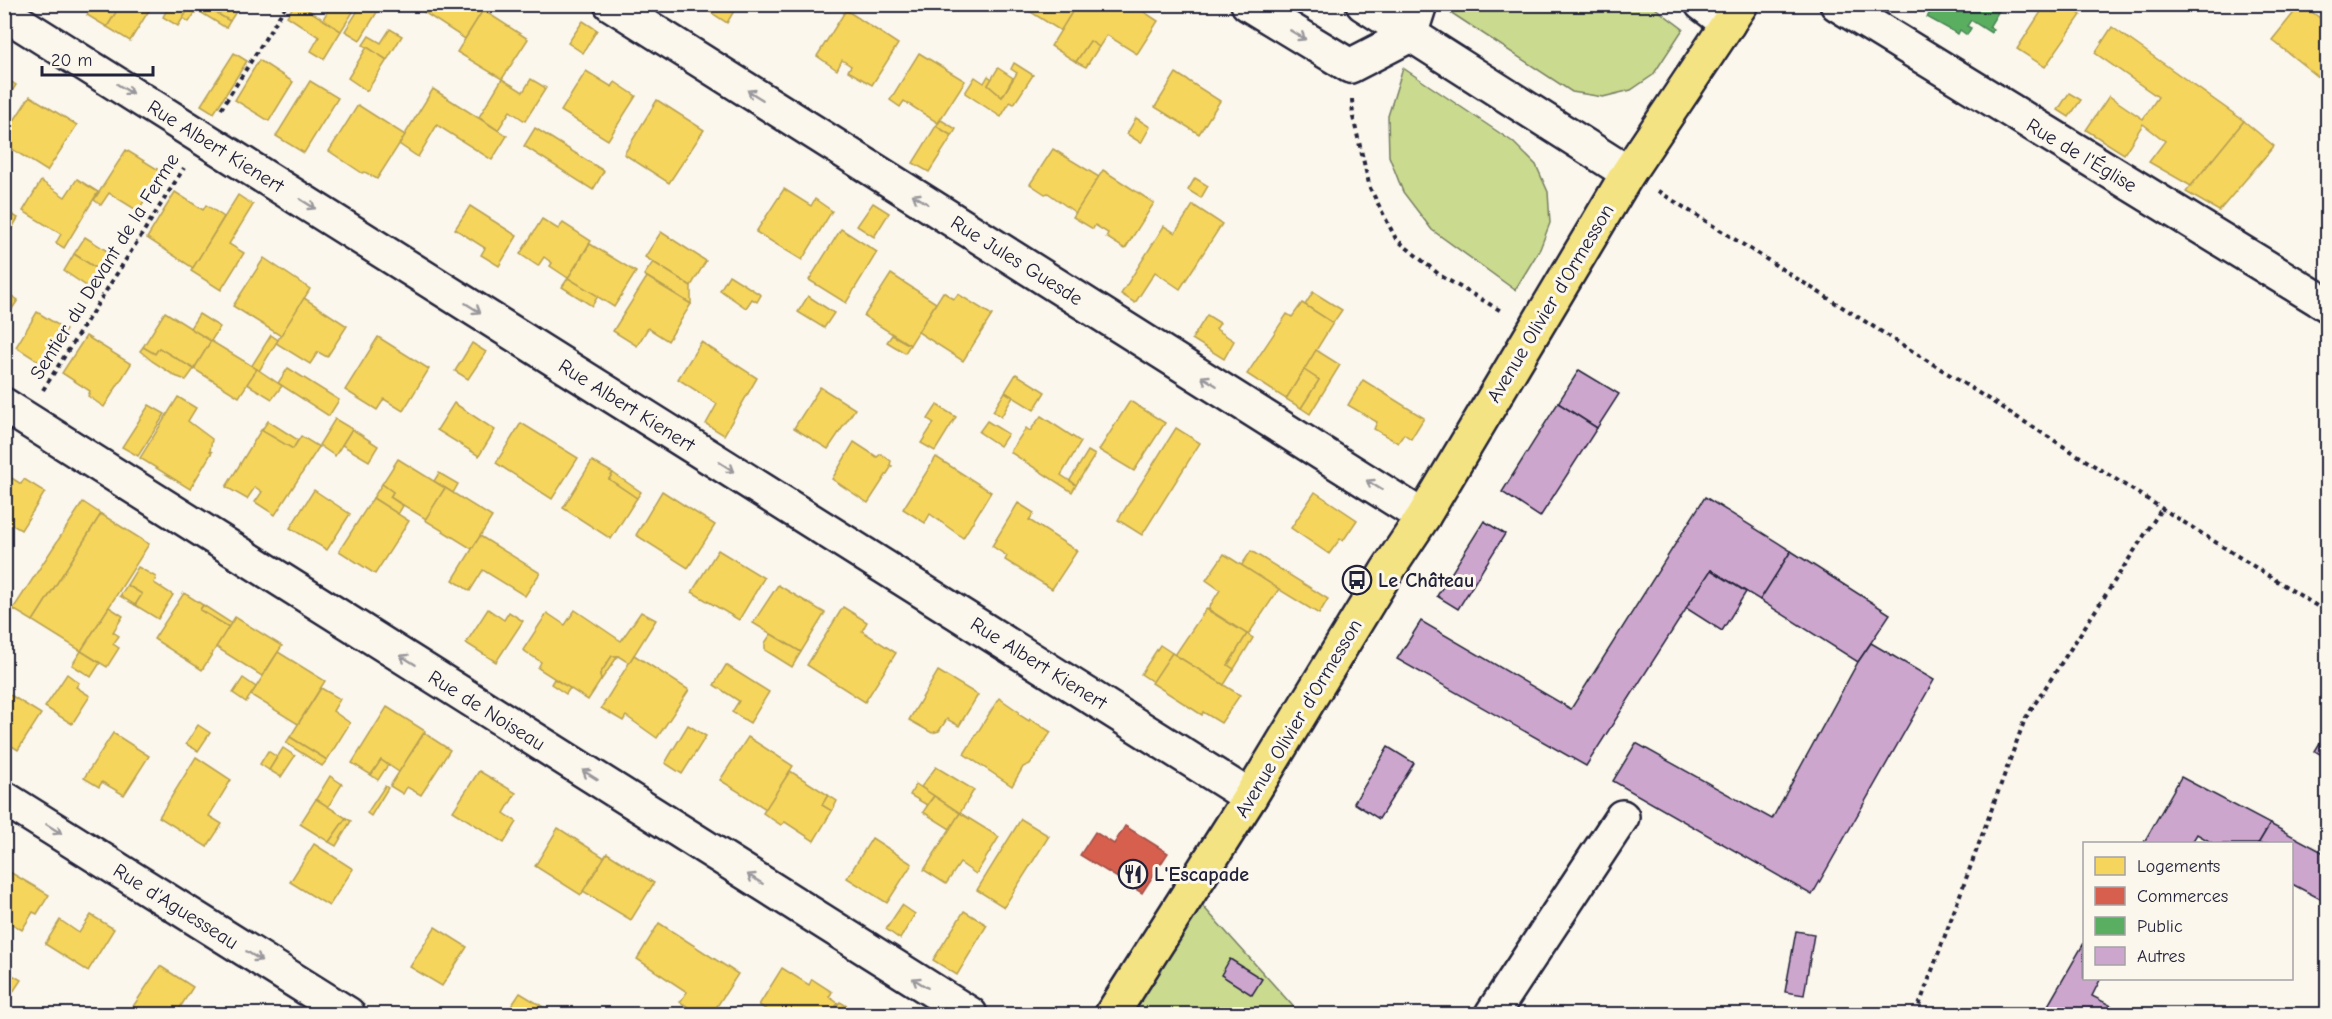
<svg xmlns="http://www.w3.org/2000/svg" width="2332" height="1019" viewBox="0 0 2332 1019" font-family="'Comic Neue',sans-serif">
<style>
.green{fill:#cada8e;stroke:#767e64;stroke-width:1.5}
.homes{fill:#f6d55c;stroke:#b69f52;stroke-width:1.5}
.shops{fill:#d6604d;stroke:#a04d48;stroke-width:1.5}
.public{fill:#5aae61;stroke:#498456;stroke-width:1.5}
.building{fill:#cda6cd;stroke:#22223b;stroke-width:1.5}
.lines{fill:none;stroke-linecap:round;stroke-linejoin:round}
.minor-casing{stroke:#22223b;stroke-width:38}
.major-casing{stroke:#22223b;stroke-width:38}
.path{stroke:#22223b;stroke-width:4;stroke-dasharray:4.5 4.5;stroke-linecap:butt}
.minor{stroke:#fbf7ec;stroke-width:33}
.major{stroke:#f4e382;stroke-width:33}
.oneway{stroke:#99979c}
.labels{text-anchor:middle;stroke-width:6;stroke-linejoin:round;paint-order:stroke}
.street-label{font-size:20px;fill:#22223b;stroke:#fbf7ec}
.poi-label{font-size:20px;font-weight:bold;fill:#22223b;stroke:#fbf7ec;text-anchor:start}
</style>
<rect width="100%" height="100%" fill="#fbf7ec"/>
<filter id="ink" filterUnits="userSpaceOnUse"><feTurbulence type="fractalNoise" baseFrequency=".0167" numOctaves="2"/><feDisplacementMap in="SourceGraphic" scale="12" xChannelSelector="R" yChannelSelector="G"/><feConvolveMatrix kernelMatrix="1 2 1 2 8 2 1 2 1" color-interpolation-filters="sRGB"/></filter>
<g filter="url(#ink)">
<g class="green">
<path d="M1451,5H1651L1683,29L1653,75L1631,90L1603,97L1572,92L1447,10Z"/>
<path d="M1403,68L1513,142L1536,165L1548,192L1550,223L1540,249L1515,290L1432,230L1403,192L1389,156L1388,116Z"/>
<path d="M1190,892L1300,1014H1115Z"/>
</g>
<g class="homes">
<path d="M94,4H121L107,27L87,15Z"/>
<path d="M121,4H153L130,41L107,27Z"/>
<path d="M170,4H192L178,26L163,17Z"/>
<path d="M192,4H201L230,21L226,28L197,10L189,22L183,18Z"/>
<path d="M201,4H241L230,21Z"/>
<path d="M295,4H299L341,31L324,59L311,51L319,37L287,16Z"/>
<path d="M332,4H340L353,12L341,31L323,19Z"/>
<path d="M362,4H382L360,40L345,31Z"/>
<path d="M422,4H487L465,39L419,9Z"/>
<path d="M698,4H738L727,23Z"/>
<path d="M1018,4H1077L1061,31Z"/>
<path d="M1077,4H1132L1158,21L1137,54L1107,35L1099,47L1090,41L1076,62L1051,46Z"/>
<path d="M2046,4H2066L2081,15L2045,67L2017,49Z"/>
<path d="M2301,4L2328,24V76L2325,74L2321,79L2272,40Z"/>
<path d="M483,10L528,39L502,79L457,52Z"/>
<path d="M846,10L898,44L872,85L848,71L851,66L842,60L837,70L817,56Z"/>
<path d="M583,21L597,30L583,53L568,43Z"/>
<path d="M2112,27L2244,121L2191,186L2149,162L2165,141L2143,124L2124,154L2086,130L2109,96L2143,119L2158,97L2095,53Z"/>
<path d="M390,29L402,36L387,60L363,45L369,36L381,43Z"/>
<path d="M1090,41L1099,47L1086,67L1076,62Z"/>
<path d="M367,47L387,60L367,91L348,78Z"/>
<path d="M234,53L247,61L214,113L201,105Z"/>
<path d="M919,53L965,81L938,123L904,101L900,107L890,100Z"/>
<path d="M259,60L293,82L269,121L235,100Z"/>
<path d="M1014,63L1033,75L1014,104L1010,102L1001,117L965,93L975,77L984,83L988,76L992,79L988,85L1002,97L1017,73L1011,69Z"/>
<path d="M998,68L1013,78L1002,97L988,85Z"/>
<path d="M586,71L612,87L615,82L636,96L608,140L561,111Z"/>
<path d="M1176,73L1220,101L1199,134L1155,107Z"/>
<path d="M4,77L16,85L4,104Z"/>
<path d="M502,79L523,92L531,79L546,88L525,121L510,111L498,130L479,117Z"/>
<path d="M310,81L338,98L304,153L276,136Z"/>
<path d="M433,89L507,136L492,160L437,125L418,157L399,144Z"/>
<path d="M2069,93L2081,100L2069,117L2058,110Z"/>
<path d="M30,96L77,125L47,171L4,144V136Z"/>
<path d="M657,100L704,130L669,183L624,154Z"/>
<path d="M358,105L405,135L377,179L365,172L362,173L329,151Z"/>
<path d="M1136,118L1150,127L1141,143L1127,134Z"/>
<path d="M941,120L956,129L952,136L936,126Z"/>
<path d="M2244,121L2274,146L2219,211L2186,192Z"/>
<path d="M936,126L952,136L929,172L913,163Z"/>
<path d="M535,128L604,171L593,190L524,146Z"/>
<path d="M1053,149L1099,177L1076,213L1048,193L1045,194L1030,184Z"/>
<path d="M126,150L162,172L138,211L109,193L101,205L94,200Z"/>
<path d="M1103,170L1154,203L1125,249L1106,237L1108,233L1095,225L1093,229L1073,217Z"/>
<path d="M1195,178L1208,186L1201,198L1188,190Z"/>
<path d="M77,179L98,192L64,248L56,243L61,234L23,211L41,181L65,197Z"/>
<path d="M784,189L811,206L815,199L832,211L802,260L756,232Z"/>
<path d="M175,192L203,210L206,205L224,217L193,268L147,238Z"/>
<path d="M238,195L253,205L229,244L244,253L221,290L191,271Z"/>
<path d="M873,203L889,213L874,237L857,226Z"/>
<path d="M1193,205L1222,224L1180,289L1155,272L1135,303L1121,294L1164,226L1175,233Z"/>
<path d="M470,206L517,236L499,266L481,255L485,248L455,229Z"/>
<path d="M4,210L18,218L5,240H4Z"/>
<path d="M542,219L558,229L563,223L591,241L568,278L550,266L552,263L544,257L538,266L520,254Z"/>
<path d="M841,229L877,252L846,303L809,280Z"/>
<path d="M661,232L706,261L691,286L645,257Z"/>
<path d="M85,237L112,254L102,272L74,254Z"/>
<path d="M590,244L636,272L614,307L568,278Z"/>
<path d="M74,254L102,272L91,289L64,271Z"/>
<path d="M264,258L310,289L281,336L233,306Z"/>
<path d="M653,262L691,286V304L644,275Z"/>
<path d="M891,274L936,303L910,345L864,316Z"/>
<path d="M729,275L761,295L757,302L752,299L746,308L720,290Z"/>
<path d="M647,277L691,304L668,341L648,328L637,346L613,331Z"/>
<path d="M568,278L598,296L592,306L562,287Z"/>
<path d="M4,291L18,300L4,321Z"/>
<path d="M943,292L954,299L958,294L992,315L963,361L918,332Z"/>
<path d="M1313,292L1342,310L1333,323L1305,305Z"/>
<path d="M808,296L834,313L824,328L798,312Z"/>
<path d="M304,298L347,326L327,357L318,352L310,364L276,343Z"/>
<path d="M1302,303L1333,323L1286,399L1247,374L1287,314L1292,317Z"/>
<path d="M37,312L66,330L44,365L16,347Z"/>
<path d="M165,312L211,341L194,369L159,348L155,354L143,347Z"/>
<path d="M199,314L220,327L211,341L190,328Z"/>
<path d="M1207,315L1220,323L1216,329L1234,341L1224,359L1192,339Z"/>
<path d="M271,335L278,340L259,371L251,367Z"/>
<path d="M892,335L910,345L905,353L887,342Z"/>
<path d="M86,336L131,364L104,407L88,396L90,391L62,373Z"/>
<path d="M378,337L429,369L403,411L384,399L377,410L345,390Z"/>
<path d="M211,341L257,369L239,397L194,369Z"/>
<path d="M701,342L757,378L724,435L706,424L717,404L678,379Z"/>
<path d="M472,343L486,352L468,379L455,371Z"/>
<path d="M143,347L155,354L159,348L194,369L186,380L175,376L152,361L140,351Z"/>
<path d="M1316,350L1340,365L1310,414L1301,408L1319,380L1304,370Z"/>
<path d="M288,368L339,400L329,416L278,383Z"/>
<path d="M257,369L282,386L272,399L247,384Z"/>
<path d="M1304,370L1319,380L1301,408L1286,399Z"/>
<path d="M1016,374L1045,392L1034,410L1005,392Z"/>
<path d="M1363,380L1424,418L1411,439L1404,434L1398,443L1374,429L1377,422L1348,405Z"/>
<path d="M820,387L855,409L828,449L794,428Z"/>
<path d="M1005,392L1013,397L1001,417L993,411Z"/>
<path d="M178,397L196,408L188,421L212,439L210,451L212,452L190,489L140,458Z"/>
<path d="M1130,401L1165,423L1134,471L1099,450Z"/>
<path d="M454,403L495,430L479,456L437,430Z"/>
<path d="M149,405L165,414L138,456L122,447Z"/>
<path d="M937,405L956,417L935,451L921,443L934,423L928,419Z"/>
<path d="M1041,416L1081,442L1061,475L1076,485L1072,492L1010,452L1026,428L1030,431Z"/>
<path d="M335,419L352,429L335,456L319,445Z"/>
<path d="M268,421L298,440L293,449L261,431Z"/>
<path d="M987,421L1008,434L1000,446L979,432Z"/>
<path d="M521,423L578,458L552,499L496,463Z"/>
<path d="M1176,428L1200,443L1142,535L1118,520Z"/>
<path d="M352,429L378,446L369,461L342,445Z"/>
<path d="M261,430L293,449L301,436L319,447L275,515L255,502L262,492L255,487L247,499L226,487Z"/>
<path d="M854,442L877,457L881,454L891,461L890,465L892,466L868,503L832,479Z"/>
<path d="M1088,451L1095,455L1076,485L1070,480Z"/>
<path d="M936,457L991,492L963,538L930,514L925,523L903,509Z"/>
<path d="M398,459L445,488L426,519L390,497L393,492L382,484Z"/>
<path d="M592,461L613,473L609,479L637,498L611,539L563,508Z"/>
<path d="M439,473L458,484L453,493L434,481Z"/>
<path d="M613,473L641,492L637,498L609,479Z"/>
<path d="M7,475L21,484L24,479L45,492L21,530L4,520V479Z"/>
<path d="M382,484L393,492L390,497L403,506L398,514L373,498Z"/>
<path d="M445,488L492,517L472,549L425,520Z"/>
<path d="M314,490L350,514L327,550L290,528Z"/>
<path d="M662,491L715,525L688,568L636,535Z"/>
<path d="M1315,492L1357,520L1343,541L1340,539L1329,554L1291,528Z"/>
<path d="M373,498L409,521L375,574L339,551Z"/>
<path d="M83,502L101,514L33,621L13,609Z"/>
<path d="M1018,503L1034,513L1029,520L1077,551L1052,589L1005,560L1007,556L992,546Z"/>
<path d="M101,514L149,544L81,651L33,621Z"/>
<path d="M480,536L540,573L525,596L483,570L470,591L453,580Z"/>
<path d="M718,550L764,578L739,620L692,592Z"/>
<path d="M1251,551L1328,599L1319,614L1241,566Z"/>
<path d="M1224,554L1279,589L1248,635L1208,609L1220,590L1206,580Z"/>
<path d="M138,567L156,577L154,583L173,595L158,619L135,605L142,594L127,585Z"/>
<path d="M127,585L142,594L135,605L120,596Z"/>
<path d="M778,585L825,613L801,652L753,623Z"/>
<path d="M184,593L203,605L200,610L229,627L202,670L154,639Z"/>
<path d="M203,605L231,623L229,627L200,610Z"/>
<path d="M109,607L123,616L113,632L119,636L113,644L119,648L107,667L81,651Z"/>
<path d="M843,607L867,622L862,631L896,653L865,702L807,665Z"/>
<path d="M488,609L504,620L509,612L523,621L496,662L466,643Z"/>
<path d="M1206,609L1247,634L1228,665L1234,669L1224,685L1175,655Z"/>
<path d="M575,610L621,641L641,612L656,620L629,663L618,656H612L600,674L601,680L588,700L538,668L541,662L523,650L547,613L565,625Z"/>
<path d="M235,617L282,646L262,676L216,647Z"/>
<path d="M771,634L801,652L792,667L765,650V643Z"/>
<path d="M1247,634L1253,638L1234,669L1228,665Z"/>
<path d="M1160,645L1172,653L1153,682L1141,674Z"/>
<path d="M81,651L100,663L91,677L72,665Z"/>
<path d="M278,652L325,681L298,724L251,695Z"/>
<path d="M1172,653L1240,695L1221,723L1203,712L1202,715L1152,683Z"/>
<path d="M634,655L689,690L657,738L626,716L623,721L601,708Z"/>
<path d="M612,656H618L601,680L600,674Z"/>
<path d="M726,665L769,692L750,723L732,712L739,701L714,685Z"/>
<path d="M938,671L978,695L959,726L947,719L939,731L932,733L909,720Z"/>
<path d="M67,674L79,683L76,687L90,696L72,724L45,707Z"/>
<path d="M243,678L256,687L246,702L233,693Z"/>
<path d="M554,679L570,688L566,694L551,684Z"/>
<path d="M321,688L340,699L333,711L350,723L327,760L290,737Z"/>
<path d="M4,691L41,714L18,750L4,741Z"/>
<path d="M999,698L1019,712L1018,714L1029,721L1030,719L1051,732L1030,764L1023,767L1012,786L964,754Z"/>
<path d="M387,707L425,731L399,772L381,760L371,775L352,763Z"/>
<path d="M198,725L210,733L198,751L186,744Z"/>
<path d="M688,725L706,736L682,774L665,763Z"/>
<path d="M113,733L149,756L124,795L102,782L99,787L84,778Z"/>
<path d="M424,733L450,750L421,795L407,787L403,794L390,786Z"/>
<path d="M290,737L327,760L322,766L286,743Z"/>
<path d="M748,737L793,766L766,809L720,780Z"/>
<path d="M283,748L295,756L281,777L269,770Z"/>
<path d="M268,751L277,757L269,770L260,764Z"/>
<path d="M196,757L231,780L209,816L222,824L207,847L159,817Z"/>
<path d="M381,760L388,765L378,780L371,775Z"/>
<path d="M936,767L974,790L960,813L921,787Z"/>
<path d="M479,771L516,793L504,813L517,822L504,843L453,811Z"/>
<path d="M790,771L828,795L822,805L832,811L814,841L785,822L781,825L763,813Z"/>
<path d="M330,776L342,784L328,807L316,799Z"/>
<path d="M916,784L934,796L927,805L910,795Z"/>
<path d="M385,786L388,788L371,816L367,813Z"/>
<path d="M828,795L837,801L832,811L822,805Z"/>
<path d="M934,796L960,813L950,829L923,812Z"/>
<path d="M316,799L346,818L329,842L300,824Z"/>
<path d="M960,813L999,837L976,874L960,863L946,884L924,870Z"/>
<path d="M346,818L351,821L336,846L329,842Z"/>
<path d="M1021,819L1049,836L1004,907L977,890Z"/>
<path d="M558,828L605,858L581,895L535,866Z"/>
<path d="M872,838L912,864L887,903L847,878Z"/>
<path d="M314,844L353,869L329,906L290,882Z"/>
<path d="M607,853L654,883L631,920L583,891Z"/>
<path d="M8,871L49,895L37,914L33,912L22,930L4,919V877Z"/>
<path d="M902,905L915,914L900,939L886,929Z"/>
<path d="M964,911L987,925L957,975L933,960Z"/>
<path d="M91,915L114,929L88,971L45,944L60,920L79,933Z"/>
<path d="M659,923L738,974L712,1014H699L680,1002L687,992L637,959Z"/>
<path d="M435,927L467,947L442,986L410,967Z"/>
<path d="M160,966L193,987L176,1014H128Z"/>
<path d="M782,968L809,985L812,979L832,992L829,997L838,1003L831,1014H773L759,1005Z"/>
<path d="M9,973L21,980L9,998L4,995V980Z"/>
<path d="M520,993L555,1014H506Z"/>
<path d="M840,1002L860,1014H831Z"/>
</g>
<path class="shops" d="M1125,826L1168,853L1142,893L1080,855L1095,832L1114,844Z"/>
<path class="public" d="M2003,4L1989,27L1993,29L1991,33L1971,20L1967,26L1971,28L1967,35L1960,30L1958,34L1927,17L1930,13L1924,10L1926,8L1922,5Z"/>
<g class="building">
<path d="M1579,370L1619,394L1597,428L1558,403Z"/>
<path d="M1558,403L1597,428L1540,517L1502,492Z"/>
<path d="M1705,497L1791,551L1760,600L1711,570L1586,766L1397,659L1421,621L1571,709Z"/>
<path d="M1484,521L1505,534L1458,609L1437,596Z"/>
<path d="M1791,551L1890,614L1858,662L1760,600Z"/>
<path d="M1711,570L1746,592L1722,631L1686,608Z"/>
<path d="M1871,643L1934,680L1812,895L1613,781L1636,743L1772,819L1858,662Z"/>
<path d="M2324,736L2328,738V759L2315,751Z"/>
<path d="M1388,747L1414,763L1379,819L1354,803Z"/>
<path d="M2181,777L2270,824L2258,844H2214L2197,834L2191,844H2143Z"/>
<path d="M2270,824L2328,855V903L2292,884V844H2258Z"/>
<path d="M1796,931L1814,934L1804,995L1785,992Z"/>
<path d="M2084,943V978H2101L2092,996L2127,1014H2043Z"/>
<path d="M1230,959L1262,979L1252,995L1221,975Z"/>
</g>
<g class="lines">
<g class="minor-casing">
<g id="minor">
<path d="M611,4L1423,517"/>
<path d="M1248,4L1350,66L1410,35L1420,4"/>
<path d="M1363,4L1628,173"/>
<path d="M1702,4L1728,24"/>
<path d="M1837,4L2328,305"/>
<path d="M4,13L1250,797"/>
<path d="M4,405L970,1014"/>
<path d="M4,798L348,1014"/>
<path d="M1492,1014L1622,817"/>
</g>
</g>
<g class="major-casing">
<path id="major" d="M1112,1014L1250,797L1387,571L1423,517L1628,173L1741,4"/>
</g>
<g class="path">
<path d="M1352,99L1353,117L1370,188L1396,239L1441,276L1503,312"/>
<path d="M221,109L287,4"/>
<path d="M1658,191L2328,613"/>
<path d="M43,390L184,168"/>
<path d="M1916,1014L2025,719L2162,508"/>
</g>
<use href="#minor" class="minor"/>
<use href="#major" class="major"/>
</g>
<defs><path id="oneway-shaft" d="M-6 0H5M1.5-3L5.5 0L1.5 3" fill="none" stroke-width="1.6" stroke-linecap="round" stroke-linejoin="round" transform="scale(1.5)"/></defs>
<g class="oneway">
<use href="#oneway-shaft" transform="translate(1298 35) rotate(31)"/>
<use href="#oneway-shaft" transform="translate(125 89) rotate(32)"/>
<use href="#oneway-shaft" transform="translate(755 95) rotate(-148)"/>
<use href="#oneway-shaft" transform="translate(920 199) rotate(-148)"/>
<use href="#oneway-shaft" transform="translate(308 204) rotate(32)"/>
<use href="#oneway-shaft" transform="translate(473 308) rotate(32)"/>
<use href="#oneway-shaft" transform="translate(1209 381) rotate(-148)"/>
<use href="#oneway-shaft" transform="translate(727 467) rotate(32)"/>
<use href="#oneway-shaft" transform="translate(1374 485) rotate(-148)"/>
<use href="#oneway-shaft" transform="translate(408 660) rotate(-148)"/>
<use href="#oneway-shaft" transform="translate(590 775) rotate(-148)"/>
<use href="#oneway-shaft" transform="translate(54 829) rotate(32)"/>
<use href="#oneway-shaft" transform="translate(755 879) rotate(-148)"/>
<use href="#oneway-shaft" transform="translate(254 956) rotate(32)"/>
<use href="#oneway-shaft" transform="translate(920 983) rotate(-148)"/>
</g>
</g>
<defs>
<g id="bus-ring" transform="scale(1.5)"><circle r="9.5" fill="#fbf7ec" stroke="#22223b" stroke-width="1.5"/><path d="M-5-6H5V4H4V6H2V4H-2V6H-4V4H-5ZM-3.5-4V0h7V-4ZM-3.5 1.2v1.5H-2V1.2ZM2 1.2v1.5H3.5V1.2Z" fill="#22223b"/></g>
<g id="restaurant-ring" transform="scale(1.5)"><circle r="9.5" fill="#fbf7ec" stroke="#22223b" stroke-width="1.5"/><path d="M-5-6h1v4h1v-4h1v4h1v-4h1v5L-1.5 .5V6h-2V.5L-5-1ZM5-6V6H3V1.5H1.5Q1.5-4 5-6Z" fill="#22223b"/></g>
</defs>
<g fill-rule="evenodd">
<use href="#bus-ring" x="1357" y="580"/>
<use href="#restaurant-ring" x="1133" y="874"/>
</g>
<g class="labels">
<g class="street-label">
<text transform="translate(216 146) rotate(32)" y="7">Rue Albert Kienert</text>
<text transform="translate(2082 155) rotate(31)" y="7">Rue de l'Église</text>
<text transform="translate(1017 260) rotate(32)" y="7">Rue Jules Guesde</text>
<text transform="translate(104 266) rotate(-58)" y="7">Sentier du Devant de la Ferme</text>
<text transform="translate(1550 303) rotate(-59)" y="7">Avenue Olivier d'Ormesson</text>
<text transform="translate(627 405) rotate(32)" y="7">Rue Albert Kienert</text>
<text transform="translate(1039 663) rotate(32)" y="7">Rue Albert Kienert</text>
<text transform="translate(487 710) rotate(32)" y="7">Rue de Noiseau</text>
<text transform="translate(1298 718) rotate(-59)" y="7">Avenue Olivier d'Ormesson</text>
<text transform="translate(176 906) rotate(32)" y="7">Rue d'Aguesseau</text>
</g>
<g class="poi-label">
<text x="1378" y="587">Le Château</text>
<text x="1154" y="881">L'Escapade</text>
</g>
</g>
<rect width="2332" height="1019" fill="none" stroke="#fbf7ec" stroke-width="24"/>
<rect x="12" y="12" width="2308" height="995" fill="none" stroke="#22223b" stroke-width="2" filter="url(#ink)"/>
<rect x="2083" y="842" width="210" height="138" fill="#fbf7ec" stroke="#a4a2a5" stroke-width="1.5"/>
<rect x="2095" y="857" width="30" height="18" fill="#f6d55c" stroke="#a4a2a5" stroke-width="1.5"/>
<text x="2137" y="872" font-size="18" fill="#22223b">Logements</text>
<rect x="2095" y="887" width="30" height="18" fill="#d6604d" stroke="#a4a2a5" stroke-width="1.5"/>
<text x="2137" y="902" font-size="18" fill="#22223b">Commerces</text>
<rect x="2095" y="917" width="30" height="18" fill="#5aae61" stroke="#a4a2a5" stroke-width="1.5"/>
<text x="2137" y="932" font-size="18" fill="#22223b">Public</text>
<rect x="2095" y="947" width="30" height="18" fill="#cda6cd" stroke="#a4a2a5" stroke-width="1.5"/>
<text x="2137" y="962" font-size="18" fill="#22223b">Autres</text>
<path d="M42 66v9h111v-9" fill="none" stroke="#22223b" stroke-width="3"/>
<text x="51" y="66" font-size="18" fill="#22223b" stroke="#fbf7ec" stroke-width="4.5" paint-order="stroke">20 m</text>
</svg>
